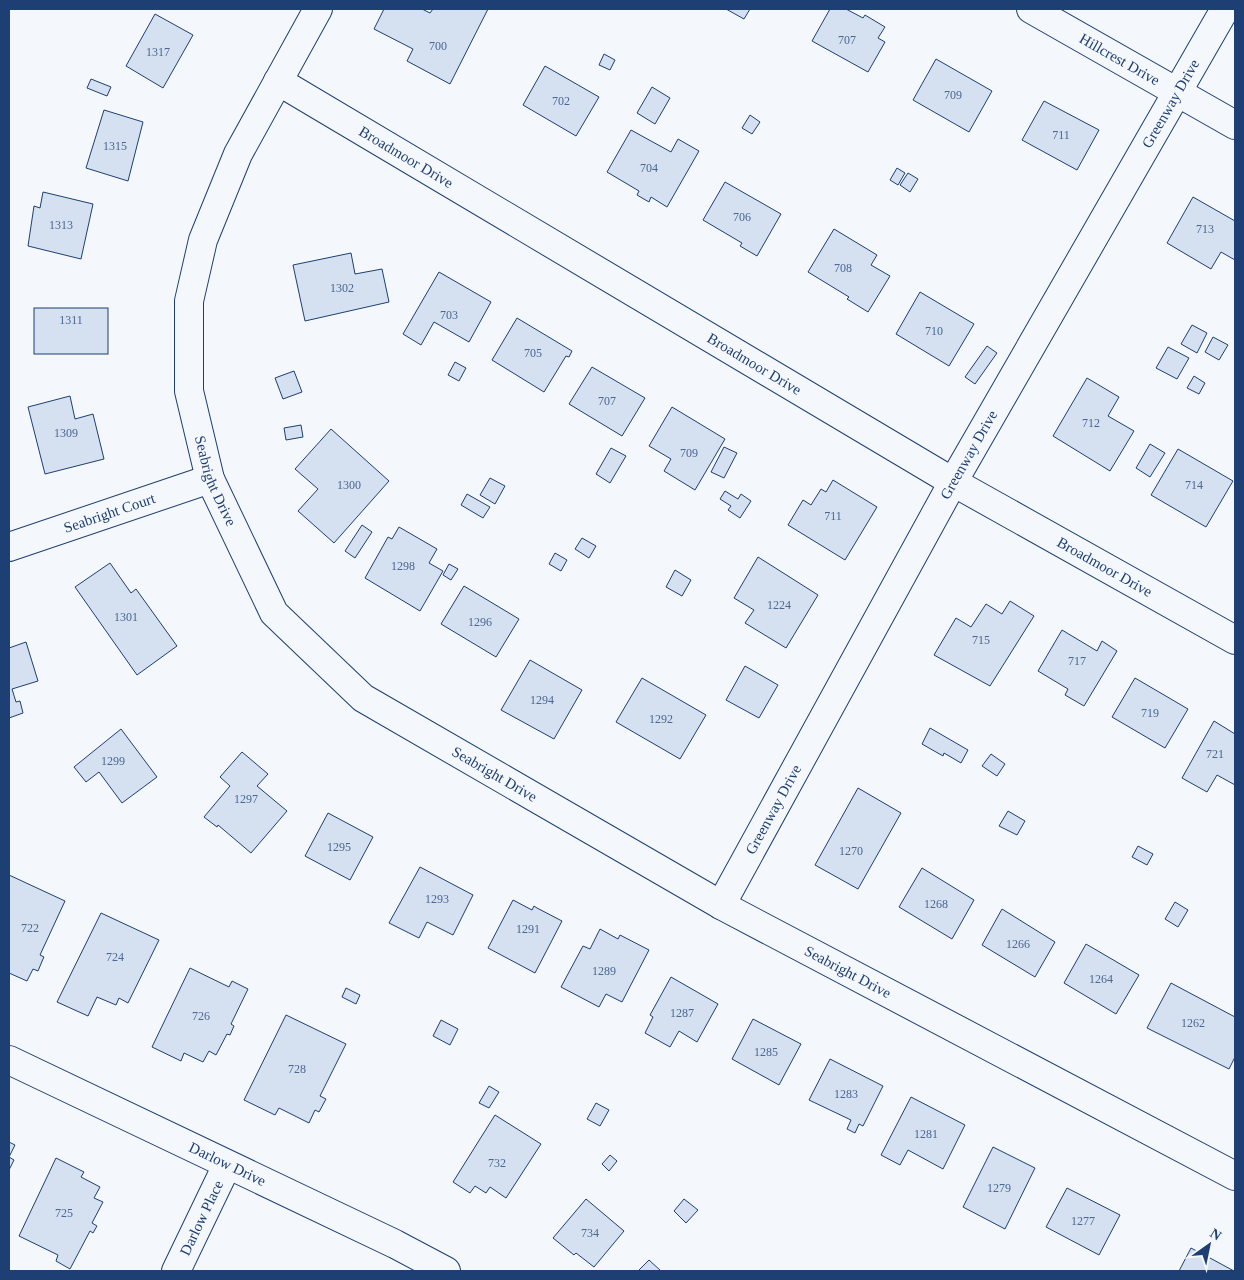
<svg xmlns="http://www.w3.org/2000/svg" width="1244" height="1280" viewBox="0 0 1244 1280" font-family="Georgia,serif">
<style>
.building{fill:#d5e0f0;stroke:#1d3f73}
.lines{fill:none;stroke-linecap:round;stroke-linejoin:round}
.minor-casing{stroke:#1d3f73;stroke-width:30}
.minor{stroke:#f4f7fb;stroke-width:28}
.labels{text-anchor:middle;stroke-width:4;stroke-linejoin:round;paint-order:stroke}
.number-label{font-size:12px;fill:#4b6792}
.street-label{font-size:15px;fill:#1d3f73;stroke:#f4f7fb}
</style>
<rect width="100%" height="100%" fill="#f4f7fb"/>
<g class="building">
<path d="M384,9H422L430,13L433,9H488L450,84L407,61L413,49L374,29Z"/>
<path d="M726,9H750L744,19Z"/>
<path d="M830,9H846L863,18L865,15L885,27L878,38L885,42L868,72L812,41Z"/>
<path d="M155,14L193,35L163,88L126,66Z"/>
<path d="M604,54L615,60L610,70L599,65Z"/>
<path d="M936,59L992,91L969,132L913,100Z"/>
<path d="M545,66L599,97L576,136L523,105Z"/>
<path d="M91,79L111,87L107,96L87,88Z"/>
<path d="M652,87L670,98L655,124L637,113Z"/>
<path d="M1044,101L1099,130L1077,170L1022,140Z"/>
<path d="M104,110L143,122L128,181L86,168Z"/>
<path d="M750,115L760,122L752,134L742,128Z"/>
<path d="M631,130L671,152L678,139L699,151L667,207L651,197L649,202L637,195L639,191L607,172Z"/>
<path d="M897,168L905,173L898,185L890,180Z"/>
<path d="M908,173L918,179L910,192L900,185Z"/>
<path d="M725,182L781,214L757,256L740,246L742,243L703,220Z"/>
<path d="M43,192L93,204L81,259L28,246L34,206L40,208Z"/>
<path d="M1193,197L1235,221V260L1221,252L1211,269L1167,243Z"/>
<path d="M834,229L877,255L871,265L890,276L868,312L847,299L849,297L808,272Z"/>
<path d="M351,253L355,274L382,269L389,302L305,321L293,265Z"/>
<path d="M439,272L491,302L469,342L434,322L421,345L403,334Z"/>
<path d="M920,292L974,324L949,366L896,334Z"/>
<rect x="34" y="308" width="74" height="46"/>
<path d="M517,318L572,351L569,357L566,356L544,392L492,360Z"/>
<path d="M1192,325L1207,333L1197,353L1181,344Z"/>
<path d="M1213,337L1228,345L1219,360L1205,352Z"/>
<path d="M987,346L997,353L975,384L965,377Z"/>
<path d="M1168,347L1189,358L1177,379L1156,368Z"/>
<path d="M455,362L466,368L459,381L448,375Z"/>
<path d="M592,367L645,398L622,436L569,404Z"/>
<path d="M294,371L302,392L283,399L275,378Z"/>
<path d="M1194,376L1205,383L1199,394L1187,388Z"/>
<path d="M1087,378L1119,397L1108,416L1134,431L1110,471L1053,436Z"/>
<path d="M70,396L75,419L93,414L104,459L45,474L28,407Z"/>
<path d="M672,407L725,439L695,490L664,471L671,459L649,446Z"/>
<path d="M301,425L303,437L286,440L284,428Z"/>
<path d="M331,429L389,481L334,543L298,511L318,489L295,469Z"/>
<path d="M1150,444L1165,453L1150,477L1136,468Z"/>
<path d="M724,447L737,453L724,478L711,472Z"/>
<path d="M611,448L626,456L610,483L596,474Z"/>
<path d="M1178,449L1233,481L1206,527L1151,495Z"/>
<path d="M490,478L505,486L495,504L480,495Z"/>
<path d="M833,480L877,507L845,560L788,525L803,500L811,505L821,489L826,492Z"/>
<path d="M725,491L738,499L741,494L751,501L740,518L728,510L731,506L720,499Z"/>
<path d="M467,494L490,507L483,518L461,505Z"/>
<path d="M362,525L372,532L355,558L345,551Z"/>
<path d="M399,527L437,549L429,563L443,571L420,611L365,578L388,537L392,539Z"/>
<path d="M582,538L596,546L589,558L575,549Z"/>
<path d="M555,553L567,560L561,571L549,564Z"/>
<path d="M758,557L818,595L786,648L745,623L754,610L734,598Z"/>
<path d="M110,563L131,593L136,589L177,646L137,675L75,587Z"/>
<path d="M449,564L458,569L451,580L443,575Z"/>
<path d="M675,570L691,580L682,596L666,587Z"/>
<path d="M464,586L519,619L496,657L441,624Z"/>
<path d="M1010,601L1034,616L990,686L934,655L956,618L971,627L986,604L1002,614Z"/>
<path d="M1062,630L1097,651L1102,641L1117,651L1084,706L1065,695L1068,689L1038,671Z"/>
<path d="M26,642L38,681L12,689L16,702L20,701L23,713L9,718V648Z"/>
<path d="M530,660L582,690L554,739L501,710Z"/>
<path d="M745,666L778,685L759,718L726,700Z"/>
<path d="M642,678L706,715L680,759L616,722Z"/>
<path d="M1135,678L1188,709L1165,748L1112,717Z"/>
<path d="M1214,721L1235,734V785L1217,775L1207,792L1182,778Z"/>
<path d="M930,728L968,750L961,763L944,753L943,756L922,744Z"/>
<path d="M121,729L157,777L122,803L99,772L86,782L74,767Z"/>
<path d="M242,752L268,774L257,786L287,811L251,853L218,825L217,827L204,817L230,786L220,777Z"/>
<path d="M991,754L1005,764L997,776L982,766Z"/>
<path d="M858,788L901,813L858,889L815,865Z"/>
<path d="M1008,811L1025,821L1017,835L999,826Z"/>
<path d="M328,813L373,837L350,880L305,856Z"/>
<path d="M1138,846L1153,854L1147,865L1132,857Z"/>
<path d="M420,867L473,895L453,935L427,922L419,938L389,923Z"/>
<path d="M922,868L974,900L952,939L899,907Z"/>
<path d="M9,875L65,901L40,955L44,957L43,959L38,971L33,969L27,981L9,973Z"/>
<path d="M513,900L532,910L534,906L537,908L562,921L535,973L488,948Z"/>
<path d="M1175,902L1188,910L1178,927L1165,919Z"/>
<path d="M1002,909L1055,942L1035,977L982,945Z"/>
<path d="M101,913L159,940L128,1003L119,998L116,1005L97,997L88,1016L57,1002Z"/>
<path d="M600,929L618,939L620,935L649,950L622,1002L606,994L599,1007L561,987L583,946L590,949Z"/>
<path d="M1086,944L1139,975L1116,1014L1064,983Z"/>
<path d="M190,968L229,987L232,981L248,989L231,1024L234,1026L230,1035L227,1034L216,1055L209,1051L203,1062L184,1053L181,1061L152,1047Z"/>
<path d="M671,977L718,1004L697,1042L679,1031L670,1047L645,1033L653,1017L650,1015Z"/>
<path d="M1171,983L1235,1017V1057L1229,1069L1147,1028Z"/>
<path d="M346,988L360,995L356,1004L342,997Z"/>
<path d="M286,1015L346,1044L320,1096L326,1099L319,1112L315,1110L309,1123L279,1108L275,1115L244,1100Z"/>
<path d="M753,1019L801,1044L779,1085L732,1059Z"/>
<path d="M441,1020L458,1029L450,1045L433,1036Z"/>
<path d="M830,1059L883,1086L863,1126L859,1124L855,1133L847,1129L851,1120L809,1100Z"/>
<path d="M489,1086L499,1092L489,1108L479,1103Z"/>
<path d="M911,1097L965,1125L943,1169L908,1150L900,1165L881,1155Z"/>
<path d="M596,1103L609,1110L600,1126L587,1119Z"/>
<path d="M495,1115L541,1144L506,1198L490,1187L486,1193L475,1186L470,1193L453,1182Z"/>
<path d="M9,1142L15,1145L9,1157L14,1160L9,1170Z"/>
<path d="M993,1147L1035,1168L1005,1229L963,1207Z"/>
<path d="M610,1155L617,1161L609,1171L602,1164Z"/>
<path d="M56,1158L84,1172L81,1177L100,1187L94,1198L103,1202L92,1223L97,1226L93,1233L90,1231L70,1269L56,1261L58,1255L19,1236Z"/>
<path d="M1067,1188L1120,1215L1099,1255L1046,1227Z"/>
<path d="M586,1199L624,1231L594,1267L576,1253L574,1255L553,1238Z"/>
<path d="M684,1199L698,1210L686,1223L674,1211Z"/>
<path d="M1191,1248L1210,1258L1234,1271H1179Z"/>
<path d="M649,1260L661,1271H638Z"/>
</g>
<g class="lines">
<g class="minor-casing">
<g id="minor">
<path id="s1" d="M318,9L238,154L203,240L189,301V391L210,479L274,613L363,698L721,905L1235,1176"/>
<path id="s2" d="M1031,9L1235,125"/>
<path id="s3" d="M278,81L953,482L1235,640"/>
<path id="s4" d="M9,547L210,479"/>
<path id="s5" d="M721,905L953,482L1225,9"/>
<path id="s6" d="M9,1060L395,1244L446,1271"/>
<path id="s7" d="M176,1271L227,1165"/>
</g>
</g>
<use href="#minor" class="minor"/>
</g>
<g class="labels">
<g class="number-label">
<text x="847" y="44">707</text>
<text x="438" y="50">700</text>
<text x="158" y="56">1317</text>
<text x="953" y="99">709</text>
<text x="561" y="105">702</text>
<text x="1061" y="139">711</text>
<text x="115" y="150">1315</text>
<text x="649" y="172">704</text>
<text x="742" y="221">706</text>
<text x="61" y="229">1313</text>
<text x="1205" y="233">713</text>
<text x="843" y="272">708</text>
<text x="342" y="292">1302</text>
<text x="449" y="319">703</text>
<text x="71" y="324">1311</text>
<text x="934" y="335">710</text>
<text x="533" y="357">705</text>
<text x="607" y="405">707</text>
<text x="1091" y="427">712</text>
<text x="66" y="437">1309</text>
<text x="689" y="457">709</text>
<text x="349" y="489">1300</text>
<text x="1194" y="489">714</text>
<text x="833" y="520">711</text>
<text x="403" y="570">1298</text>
<text x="779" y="609">1224</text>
<text x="126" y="621">1301</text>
<text x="480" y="626">1296</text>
<text x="981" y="644">715</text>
<text x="1077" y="665">717</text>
<text x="542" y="704">1294</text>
<text x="1150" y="717">719</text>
<text x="661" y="723">1292</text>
<text x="1215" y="758">721</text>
<text x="113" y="765">1299</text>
<text x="246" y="803">1297</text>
<text x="339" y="851">1295</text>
<text x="851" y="855">1270</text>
<text x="437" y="903">1293</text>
<text x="936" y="908">1268</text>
<text x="30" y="932">722</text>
<text x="528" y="933">1291</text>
<text x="1018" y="948">1266</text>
<text x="115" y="961">724</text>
<text x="604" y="975">1289</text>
<text x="1101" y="983">1264</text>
<text x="682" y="1017">1287</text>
<text x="201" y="1020">726</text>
<text x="1193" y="1027">1262</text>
<text x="766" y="1056">1285</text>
<text x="297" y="1073">728</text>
<text x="846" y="1098">1283</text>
<text x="926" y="1138">1281</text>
<text x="497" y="1167">732</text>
<text x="999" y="1192">1279</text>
<text x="64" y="1217">725</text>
<text x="1083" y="1225">1277</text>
<text x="590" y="1237">734</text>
</g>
<g class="street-label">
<text dy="5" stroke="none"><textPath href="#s2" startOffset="102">Hillcrest Drive</textPath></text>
<text dy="5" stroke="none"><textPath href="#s5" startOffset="919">Greenway Drive</textPath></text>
<text dy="5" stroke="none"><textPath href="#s3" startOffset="149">Broadmoor Drive</textPath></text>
<text dy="5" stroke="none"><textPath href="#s3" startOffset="554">Broadmoor Drive</textPath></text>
<text dy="5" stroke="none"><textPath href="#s5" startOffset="514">Greenway Drive</textPath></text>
<text dy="5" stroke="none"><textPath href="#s1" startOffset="505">Seabright Drive</textPath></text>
<text dy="5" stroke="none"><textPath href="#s4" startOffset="106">Seabright Court</textPath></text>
<text dy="5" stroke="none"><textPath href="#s3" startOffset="959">Broadmoor Drive</textPath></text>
<text dy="5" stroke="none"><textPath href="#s1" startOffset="925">Seabright Drive</textPath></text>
<text dy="5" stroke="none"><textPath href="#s5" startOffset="109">Greenway Drive</textPath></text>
<text dy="5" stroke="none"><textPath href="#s1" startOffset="1330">Seabright Drive</textPath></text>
<text dy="5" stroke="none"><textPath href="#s6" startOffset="242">Darlow Drive</textPath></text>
<text dy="5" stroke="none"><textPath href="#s7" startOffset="59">Darlow Place</textPath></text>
</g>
</g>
<rect width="1244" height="1280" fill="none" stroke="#1d3f73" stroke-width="20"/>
<g transform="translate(1209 1245) rotate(33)" stroke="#f4f7fb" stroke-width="4" paint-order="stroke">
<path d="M0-4L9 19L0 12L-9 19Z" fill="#1d3f73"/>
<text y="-8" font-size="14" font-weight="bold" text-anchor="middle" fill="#1d3f73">N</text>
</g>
</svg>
